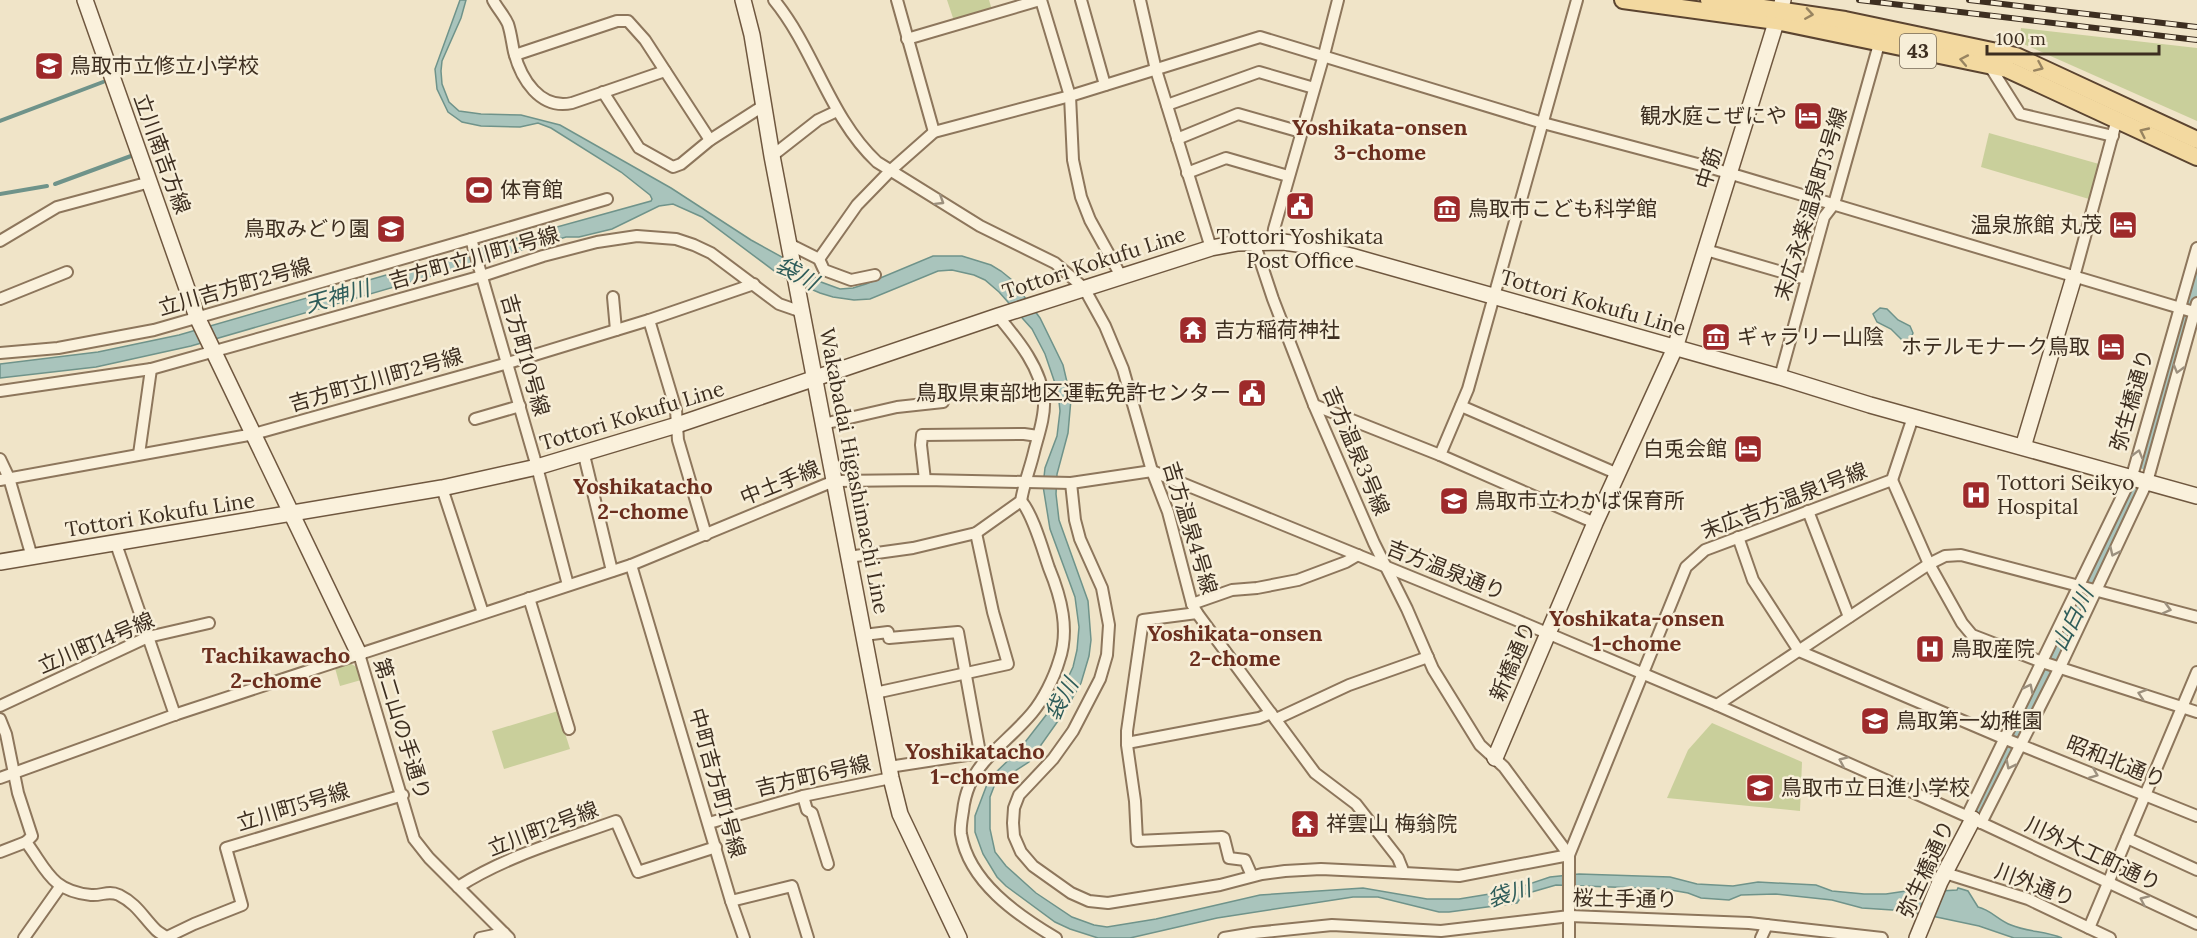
<svg xmlns="http://www.w3.org/2000/svg" width="2197" height="938" viewBox="0 0 2197 938" font-family="Lora,'Noto Sans JP',serif">
<style>
.green{fill:#c9cf9b}
.water{fill:#a9c4bc;stroke:#6f938a;stroke-width:1.5}
.lines{fill:none;stroke-linecap:round;stroke-linejoin:round}
.stream{stroke:#6f938a;stroke-width:4}
.river{stroke:#a9c4bc;stroke-width:21}
.street-casing{stroke:#8d765c;stroke-width:14}
.secondary-casing{stroke:#6f573f;stroke-width:18}
.primary-casing{stroke:#5b4430;stroke-width:20}
.street{stroke:#faf1dc;stroke-width:10}
.secondary{stroke:#faf1dc;stroke-width:15}
.primary{stroke:#f3d9a0;stroke-width:16}
.rail-casing{stroke:#3d2e20;stroke-width:6}
.rail{stroke:#f7eed8;stroke-width:4;stroke-dasharray:11;stroke-linecap:butt}
.oneway{stroke:#988460}
.oneway2{stroke:#9c907e}
.labels{text-anchor:middle;stroke-width:5;stroke-linejoin:round;paint-order:stroke}
.shield{fill:#f7eed8;stroke:#756857;stroke-width:1.5}
.shield-label{font-size:20px;font-weight:bold;fill:#3d2e20}
.poi-label{font-size:21px;fill:#3d2e20;stroke:#f7eed8;text-anchor:start}
.street-label{font-size:21px;fill:#3d2e20;stroke:#f7eed8}
.neighbourhood-label{font-size:22px;font-weight:bold;fill:#6b2e1e;stroke:#f7eed8}
.water-label{font-size:22px;font-style:italic;fill:#2f5d5a;stroke:#f7eed8}
</style>
<rect width="100%" height="100%" fill="#f0e4c8"/>
<g class="green">
<path d="M947,0H989L992,10L954,21Z"/>
<path d="M2021,28L2197,48V121L2019,42Z"/>
<path d="M1989,133L2099,164L2089,199L1981,167Z"/>
<path d="M350,663L358,668L361,680L340,686L335,668Z"/>
<path d="M558,711L570,749L504,769L492,731Z"/>
<path d="M1712,723L1802,762L1800,811L1667,798L1688,750Z"/>
</g>
<g class="water">
<path d="M460,0H466L461,18L442,61L441,71L442,84L449,102L459,111L481,114L521,115L560,125L671,188L751,240L809,272L821,282L840,289L853,288L866,284L933,256H962L991,265L1001,271L1012,280L1040,318L1063,365L1071,399L1068,433L1057,474L1056,494L1059,520L1088,601L1091,640L1089,656L1081,683L1065,711L1029,762L995,784L990,797V829L995,852L1006,866L1036,893L1072,917L1094,925L1107,927L1156,919L1260,895L1363,888L1427,899H1459L1508,891L1550,877L1579,874L1670,877L1697,884L1733,886L1758,882L1816,885L1832,891L1864,894H1886L1906,891L1922,892L1957,890L1958,888L1968,891L1978,907C1991,910 1998,920 2011,925C2027,932 2046,931 2062,938H2014L1979,926L1908,911L1862,908L1832,900L1776,894L1741,895L1729,900L1701,898L1688,893L1665,889L1556,885L1525,894L1521,897L1517,903L1449,912H1439L1378,897H1353L1217,918L1130,938H1098L1070,929L1055,922L1006,886L997,877L983,854L975,832V816L986,787L991,777L1019,750L1057,701L1073,667L1077,650L1079,627L1075,597L1050,529L1043,486L1045,468L1057,436L1060,411L1058,392L1045,354L1032,329L999,292L985,280L974,275L952,270L938,271L870,299L854,300L833,297L820,293L781,276L702,217L673,204L659,206L612,229L579,237H566L191,346L96,367L0,378V364L98,352L179,335L445,258L651,201L652,199L650,195L621,172L551,128L538,123L520,127L481,126L462,122L448,112L437,89L435,69Z"/>
<path d="M1880,308L1887,309L1898,320L1910,326L1913,333L1911,338L1902,340L1891,329L1877,322L1873,314Z"/>
</g>
<g class="lines">
<g class="stream">
<path d="M0,121L103,82"/>
<path d="M55,184L131,156"/>
<path d="M0,194L47,186"/>
</g>
<g class="river">
<path d="M2145,459L2197,276"/>
<path d="M1979,807L2133,496"/>
</g>
<g class="street-casing">
<g id="street">
<path d="M493,0C497,8 504,15 508,24C511,33 512,43 514,52C521,79 540,110 572,103L665,71"/>
<path d="M774,0C815,50 829,117 877,162L980,226L1055,263L1084,288L1105,326L1123,369L1152,471L1168,512L1192,604L1197,613L1315,773L1356,804L1398,858L1404,873L1459,876L1569,855L1686,567L1705,550L1892,480L1913,417"/>
<path d="M897,0L934,132"/>
<path d="M1041,0L1070,96L1073,160L1081,197L1090,220L1121,276"/>
<path d="M1081,0L1105,85"/>
<path d="M1140,0L1156,70L1211,248"/>
<path d="M907,39L1040,0"/>
<path d="M515,55L617,21H628L645,40L710,140"/>
<path d="M1989,65L2020,114L2113,136"/>
<path d="M603,92L639,148L673,167L681,164L710,140L763,106"/>
<path d="M1167,105L1259,72L1314,88"/>
<path d="M1177,139L1238,114L1301,132"/>
<path d="M772,156L818,120L837,111"/>
<path d="M1187,173L1226,158L1288,176"/>
<path d="M471,239L607,199"/>
<path d="M0,241L57,207L150,182"/>
<path d="M1254,242L1273,299L1314,405L1374,543L1407,609L1433,669L1480,745L1504,767L1569,855V938"/>
<path d="M1272,242L1274,229L1324,55L1338,0"/>
<path d="M789,244L819,259L857,205L891,170L934,132L1070,96L1260,37L1543,123L1705,166L2197,313"/>
<path d="M1706,250L1806,279"/>
<path d="M819,259L824,270L851,280L875,275"/>
<path d="M2074,277L2117,119"/>
<path d="M613,297L616,330"/>
<path d="M0,299L67,272"/>
<path d="M649,320L676,410L678,440L706,535"/>
<path d="M0,353L58,348L154,330L471,239L537,467L568,585"/>
<path d="M1780,377L1824,217L1834,204L1879,44"/>
<path d="M0,391L151,369L482,276L543,256L597,242L637,236L676,239L694,245L711,253L779,304L802,312"/>
<path d="M1314,405L1440,455L1595,523"/>
<path d="M1461,406L1618,474"/>
<path d="M475,419L520,406"/>
<path d="M823,424L897,407L943,402"/>
<path d="M139,454L151,369"/>
<path d="M584,455L612,571"/>
<path d="M1440,455L1468,389L1577,0"/>
<path d="M0,459L9,478L32,557"/>
<path d="M0,480L254,434L508,363L649,320L754,284"/>
<path d="M925,480L921,445L922,435L1024,434L1038,436"/>
<path d="M1892,480L1929,564L1962,623L1972,635L2042,662L2197,712"/>
<path d="M1071,483L1075,520L1080,539L1102,588L1109,625L1107,655L1100,679L1073,731L1053,759L1019,795L1014,808L1013,823L1014,836L1021,852L1033,866L1071,893L1089,901L1108,903L1220,885L1262,874L1285,871L1321,869L1404,873"/>
<path d="M442,488L483,613"/>
<path d="M1021,501C1033,514 1043,551 1049,568C1061,597 1070,630 1059,661C1054,678 1043,700 1032,713C1017,731 999,745 984,762C972,776 965,792 963,811C962,818 960,827 961,834C969,882 1017,915 1056,938"/>
<path d="M1808,511L1849,617"/>
<path d="M1738,537L1753,580L1799,651L2003,738L2197,816"/>
<path d="M116,544L175,715"/>
<path d="M848,557L913,548L976,533L1021,501C1024,483 1030,469 1034,452C1038,436 1045,417 1044,401C1042,369 1018,340 998,316"/>
<path d="M631,565L731,901L792,886L808,938"/>
<path d="M529,598L569,729"/>
<path d="M1192,604L1232,590L1257,588L1298,580L1346,562L1358,555"/>
<path d="M1197,613L1143,620L1127,731V745L1135,801L1137,841L1222,837L1224,838L1229,858L1245,860L1252,876"/>
<path d="M864,635L888,632L889,638L958,632L980,753L889,767"/>
<path d="M359,654L414,839L429,858L509,938"/>
<path d="M875,693L1008,664L993,612L976,533"/>
<path d="M1717,705L1929,564L1945,556L1961,555L2197,617"/>
<path d="M0,706L148,637L209,623"/>
<path d="M0,719L6,734L18,793L32,836L26,842C47,870 51,891 91,895C102,896 108,890 119,895C137,904 143,917 156,930C159,933 164,935 167,938"/>
<path d="M1276,719L1349,685L1428,657"/>
<path d="M1127,743L1259,718L1271,713"/>
<path d="M0,778L177,714L631,565L834,481L925,480L1071,483L1152,471L1514,619L1717,705L1973,819L2197,924"/>
<path d="M803,796L807,810L812,813L828,864"/>
<path d="M1967,816L2132,476L2197,248"/>
<path d="M709,823L803,796L891,778"/>
<path d="M1981,823L2060,667L2147,482L2197,303"/>
<path d="M2127,838L2197,870"/>
<path d="M0,852L26,842"/>
<path d="M1945,873L2028,899L2110,938"/>
<path d="M458,887C506,856 563,840 616,821L638,872L716,847"/>
<path d="M731,901L744,938"/>
<path d="M2089,928L2197,672"/>
<path d="M167,937L194,924L242,905L226,848L403,795"/>
<path d="M24,938L60,887"/>
<path d="M480,938L504,933"/>
<path d="M1224,938L1254,933L1332,925L1441,931L1570,916L1749,923L1882,938"/>
<path d="M1761,938L1767,925"/>
</g>
</g>
<g class="secondary-casing">
<g id="secondary">
<path d="M85,0L197,317L359,654"/>
<path d="M743,0L752,35L772,156L891,778L900,814L959,938"/>
<path d="M2023,447L2074,277"/>
<path d="M0,562L442,488L537,467L677,425L998,316L1211,248L1238,243L1283,242L1305,245L1351,256L1780,377L1870,405L2197,496"/>
<path d="M1495,758L1595,523L1675,348L1783,0"/>
<path d="M1917,938L1940,882L1973,819"/>
</g>
</g>
<g class="primary-casing">
<g id="primary">
<path d="M1623,0L1776,21L2007,69L2197,157"/>
<path d="M1709,0L1845,20L2016,56L2197,140"/>
</g>
</g>
<use href="#street" class="street"/>
<use href="#secondary" class="secondary"/>
<use href="#primary" class="primary"/>
<g class="rail-casing">
<g id="rail">
<path d="M1859,0L2197,40"/>
<path d="M1969,0L2197,27"/>
</g>
</g>
<use href="#rail" class="rail"/>
</g>
<defs><path id="oneway-chevron" d="M-2-3.5L2.5 0L-2 3.5" fill="none" stroke-width="1.6" stroke-linecap="round" stroke-linejoin="round" transform="scale(1.5)"/></defs>
<g class="oneway">
<use href="#oneway-chevron" transform="translate(1809 14) rotate(9)"/>
<use href="#oneway-chevron" transform="translate(1964 60) rotate(-169)"/>
<use href="#oneway-chevron" transform="translate(2039 67) rotate(24)"/>
<use href="#oneway-chevron" transform="translate(2144 132) rotate(-155)"/>
</g>
<g class="oneway2">
<use href="#oneway-chevron" transform="translate(940 201) rotate(32)"/>
<use href="#oneway-chevron" transform="translate(2178 369) rotate(106)"/>
<use href="#oneway-chevron" transform="translate(2138 454) rotate(-74)"/>
<use href="#oneway-chevron" transform="translate(2114 552) rotate(115)"/>
<use href="#oneway-chevron" transform="translate(2167 609) rotate(15)"/>
<use href="#oneway-chevron" transform="translate(2029 688) rotate(-63)"/>
<use href="#oneway-chevron" transform="translate(2142 694) rotate(-162)"/>
<use href="#oneway-chevron" transform="translate(1843 761) rotate(-156)"/>
<use href="#oneway-chevron" transform="translate(2010 765) rotate(117)"/>
<use href="#oneway-chevron" transform="translate(2094 774) rotate(22)"/>
<use href="#oneway-chevron" transform="translate(2144 900) rotate(-156)"/>
</g>
<defs>
<g id="school-square" transform="scale(1.5)"><rect x="-9" y="-9" width="18" height="18" rx="4" fill="#9e2a2b" stroke="#f7eed8"/><path d="M0-5L7-2L0 1L-7-2ZM-4 1L0 2.5L4 1V4Q0 6-4 4Z" fill="#fff"/></g>
<g id="hotel-square" transform="scale(1.5)"><rect x="-9" y="-9" width="18" height="18" rx="4" fill="#9e2a2b" stroke="#f7eed8"/><path d="M-6-4.5h1.5V1H6V5H4.5V3h-9V5H-6ZM-4 0a1.8 1.8 0 1 1 3.6 0ZM.5 0V-2.5h3Q6-2.5 6 0Z" fill="#fff"/></g>
<g id="stadium-square" transform="scale(1.5)"><rect x="-9" y="-9" width="18" height="18" rx="4" fill="#9e2a2b" stroke="#f7eed8"/><path d="M0-5a6.5 5 0 1 0 0 10a6.5 5 0 1 0 0-10ZM-3.5-1.8h7v3.6h-7Z" fill="#fff"/></g>
<g id="civic-square" transform="scale(1.5)"><rect x="-9" y="-9" width="18" height="18" rx="4" fill="#9e2a2b" stroke="#f7eed8"/><path d="M-.6-6.5H3V-4.5H.6V-3L4-1V1h2V6H-6V1h2V-1L-.6-3ZM-1.2 2.5V6h2.4V2.5Z" fill="#fff"/></g>
<g id="museum-square" transform="scale(1.5)"><rect x="-9" y="-9" width="18" height="18" rx="4" fill="#9e2a2b" stroke="#f7eed8"/><path d="M0-6L6-3V-2H-6V-3ZM-5-1h2V3h-2ZM-1-1h2V3h-2ZM3-1h2V3H3ZM-6 4H6V6H-6Z" fill="#fff"/></g>
<g id="temple-square" transform="scale(1.5)"><rect x="-9" y="-9" width="18" height="18" rx="4" fill="#9e2a2b" stroke="#f7eed8"/><path d="M0-6L5-2H3V0L6.5 2.5H4V6H1.5V3h-3V6H-4V2.5H-6.5L-3 0V-2H-5Z" fill="#fff"/></g>
<g id="hospital-square" transform="scale(1.5)"><rect x="-9" y="-9" width="18" height="18" rx="4" fill="#9e2a2b" stroke="#f7eed8"/><path d="M-5-5h3v3.5h4V-5h3V5h-3V1.5h-4V5h-3Z" fill="#fff"/></g>
</defs>
<g fill-rule="evenodd">
<use href="#school-square" x="49" y="66"/>
<use href="#hotel-square" x="1808" y="116"/>
<use href="#stadium-square" x="479" y="190"/>
<use href="#civic-square" x="1300" y="206"/>
<use href="#museum-square" x="1447" y="209"/>
<use href="#hotel-square" x="2123" y="225"/>
<use href="#school-square" x="391" y="229"/>
<use href="#temple-square" x="1193" y="330"/>
<use href="#museum-square" x="1716" y="337"/>
<use href="#hotel-square" x="2111" y="347"/>
<use href="#civic-square" x="1252" y="393"/>
<use href="#hotel-square" x="1748" y="449"/>
<use href="#hospital-square" x="1976" y="495"/>
<use href="#school-square" x="1454" y="501"/>
<use href="#hospital-square" x="1930" y="649"/>
<use href="#school-square" x="1875" y="721"/>
<use href="#school-square" x="1760" y="788"/>
<use href="#temple-square" x="1305" y="824"/>
</g>
<g class="labels">
<rect class="shield" x="1900" y="34" width="36" height="34" rx="4.5"/>
<g class="shield-label">
<text x="1918" y="58">43</text>
</g>
<g class="poi-label">
<text x="70" y="73">鳥取市立修立小学校</text>
<text x="1787" y="123" text-anchor="end">観水庭こぜにや</text>
<text x="500" y="197">体育館</text>
<text x="1468" y="216">鳥取市こども科学館</text>
<text x="2102" y="232" text-anchor="end">温泉旅館 丸茂</text>
<text x="370" y="236" text-anchor="end">鳥取みどり園</text>
<text x="1300" y="244" text-anchor="middle">Tottori Yoshikata<tspan x="1300" dy="24">Post Office</tspan></text>
<text x="1214" y="337">吉方稲荷神社</text>
<text x="1737" y="344">ギャラリー山陰</text>
<text x="2090" y="354" text-anchor="end">ホテルモナーク鳥取</text>
<text x="1231" y="400" text-anchor="end">鳥取県東部地区運転免許センター</text>
<text x="1727" y="456" text-anchor="end">白兎会館</text>
<text x="1997" y="490">Tottori Seikyo<tspan x="1997" dy="24">Hospital</tspan></text>
<text x="1475" y="508">鳥取市立わかば保育所</text>
<text x="1951" y="656">鳥取産院</text>
<text x="1896" y="728">鳥取第一幼稚園</text>
<text x="1781" y="795">鳥取市立日進小学校</text>
<text x="1326" y="831">祥雲山 梅翁院</text>
</g>
<g class="street-label">
<text transform="translate(162 154) rotate(70)" y="7">立川南吉方線</text>
<text transform="translate(1709 168) rotate(-73)" y="7">中筋</text>
<text transform="translate(1811 204) rotate(-73)" y="7">末広永楽温泉町3号線</text>
<text transform="translate(474 258) rotate(-16)" y="7">吉方町立川町1号線</text>
<text transform="translate(1094 263) rotate(-18)" y="7">Tottori Kokufu Line</text>
<text transform="translate(235 287) rotate(-16)" y="7">立川吉方町2号線</text>
<text transform="translate(1593 303) rotate(16)" y="7">Tottori Kokufu Line</text>
<text transform="translate(525 355) rotate(74)" y="7">吉方町10号線</text>
<text transform="translate(376 380) rotate(-16)" y="7">吉方町立川町2号線</text>
<text transform="translate(2132 400) rotate(-74)" y="7">弥生橋通り</text>
<text transform="translate(632 416) rotate(-17)" y="7">Tottori Kokufu Line</text>
<text transform="translate(1356 451) rotate(67)" y="7">吉方温泉3号線</text>
<text transform="translate(854 471) rotate(79)" y="7">Wakabadai Higashimachi Line</text>
<text transform="translate(780 483) rotate(-22)" y="7">中土手線</text>
<text transform="translate(1784 501) rotate(-21)" y="7">末広吉方温泉1号線</text>
<text transform="translate(160 515) rotate(-9)" y="7">Tottori Kokufu Line</text>
<text transform="translate(1190 528) rotate(73)" y="7">吉方温泉4号線</text>
<text transform="translate(1446 570) rotate(22)" y="7">吉方温泉通り</text>
<text transform="translate(96 643) rotate(-23)" y="7">立川町14号線</text>
<text transform="translate(1513 661) rotate(-67)" y="7">新橋通り</text>
<text transform="translate(402 729) rotate(73)" y="7">第二山の手通り</text>
<text transform="translate(2116 762) rotate(22)" y="7">昭和北通り</text>
<text transform="translate(813 776) rotate(-13)" y="7">吉方町6号線</text>
<text transform="translate(717 783) rotate(74)" y="7">中町吉方町1号線</text>
<text transform="translate(293 807) rotate(-17)" y="7">立川町5号線</text>
<text transform="translate(543 829) rotate(-21)" y="7">立川町2号線</text>
<text transform="translate(2093 854) rotate(25)" y="7">川外大工町通り</text>
<text transform="translate(1926 869) rotate(-65)" y="7">弥生橋通り</text>
<text transform="translate(2035 885) rotate(21)" y="7">川外通り</text>
<text transform="translate(1625 899) rotate(1)" y="7">桜土手通り</text>
</g>
<g class="neighbourhood-label">
<text x="1380" y="135">Yoshikata-onsen<tspan x="1380" dy="25">3-chome</tspan></text>
<text x="643" y="494">Yoshikatacho<tspan x="643" dy="25">2-chome</tspan></text>
<text x="1637" y="626">Yoshikata-onsen<tspan x="1637" dy="25">1-chome</tspan></text>
<text x="1235" y="641">Yoshikata-onsen<tspan x="1235" dy="25">2-chome</tspan></text>
<text x="276" y="663">Tachikawacho<tspan x="276" dy="25">2-chome</tspan></text>
<text x="975" y="759">Yoshikatacho<tspan x="975" dy="25">1-chome</tspan></text>
</g>
<g class="water-label">
<text transform="translate(797 273) rotate(29)" y="8">袋川</text>
<text transform="translate(337 296) rotate(-16)" y="8">天神川</text>
<text transform="translate(2072 619) rotate(-64)" y="8">山白川</text>
<text transform="translate(1061 699) rotate(-61)" y="8">袋川</text>
<text transform="translate(1509 893) rotate(-16)" y="8">袋川</text>
</g>
</g>
<path d="M1987 45v9h172v-9" fill="none" stroke="#3d2e20" stroke-width="3"/>
<text x="1996" y="45" font-size="18" fill="#3d2e20" stroke="#f7eed8" stroke-width="4.5" paint-order="stroke">100 m</text>
</svg>
